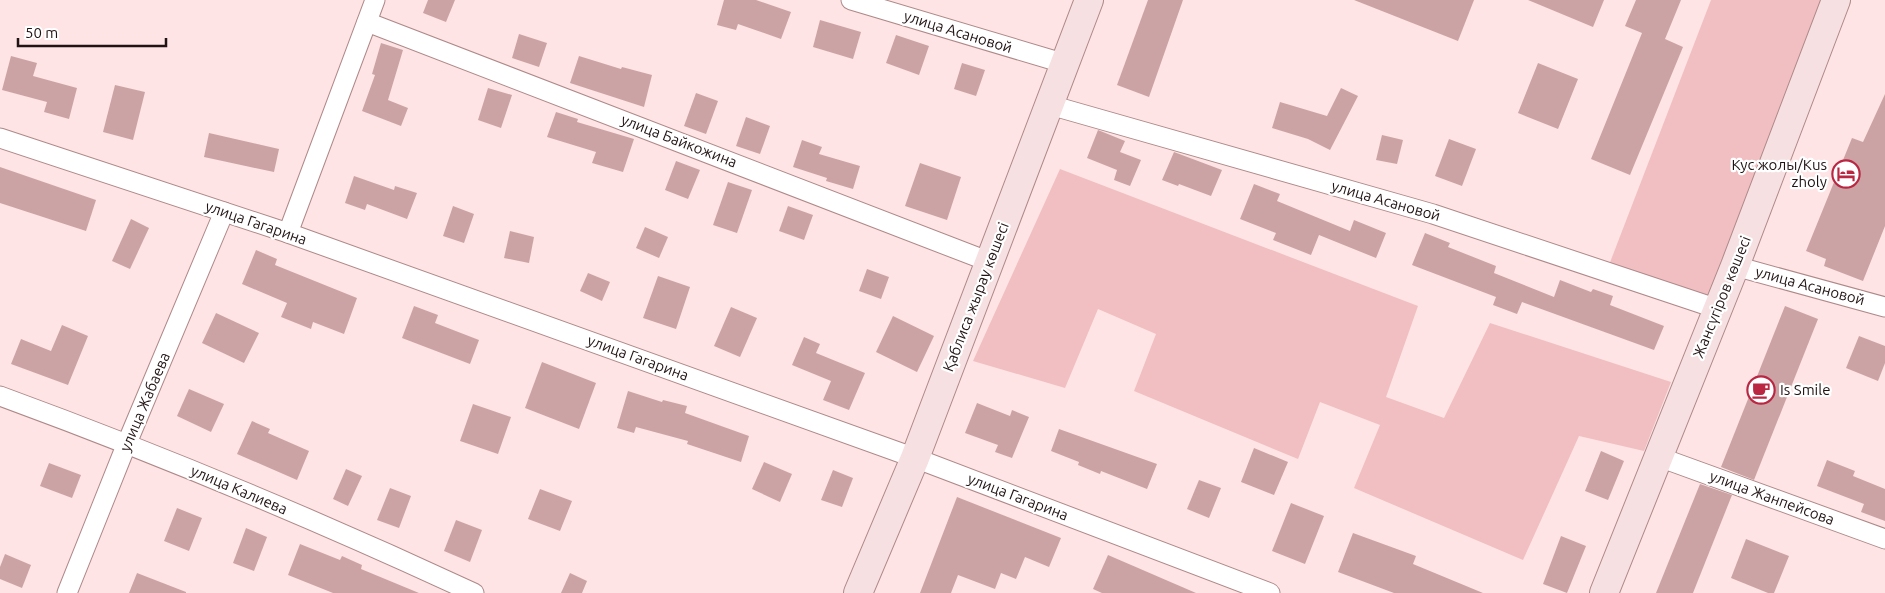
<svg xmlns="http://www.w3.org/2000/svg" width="1885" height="593" viewBox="0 0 1885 593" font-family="Ubuntu,sans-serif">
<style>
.green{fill:#f1bfc1}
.building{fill:#cca3a5}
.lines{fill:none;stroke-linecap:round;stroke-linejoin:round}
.street-casing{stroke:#af8889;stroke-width:21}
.secondary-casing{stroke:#af8889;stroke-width:30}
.street{stroke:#fff;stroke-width:19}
.secondary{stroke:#f6e0e1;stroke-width:28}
.labels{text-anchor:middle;stroke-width:4.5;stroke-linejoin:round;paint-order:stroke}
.street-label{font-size:15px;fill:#211314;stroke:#fff}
.poi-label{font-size:15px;fill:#211314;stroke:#fff;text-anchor:end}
</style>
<rect width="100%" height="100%" fill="#fee4e4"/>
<g class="green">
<path d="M1711,0H1824L1711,296L1609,265Z"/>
<path d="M1060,169L1418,306L1386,397L1444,418L1490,323L1671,382L1644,451L1579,436L1523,560L1354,488L1380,425L1320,402L1298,459L1134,391L1156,334L1098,309L1065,388L973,361Z"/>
</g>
<g class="building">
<path d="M428,0H455L446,22L423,13Z"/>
<path d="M724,0H756L791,12L781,39L738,24L736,30L717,25Z"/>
<path d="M1148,0H1183L1149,97L1117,85Z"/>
<path d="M1354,0H1474L1458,41Z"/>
<path d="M1528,0H1604L1593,27Z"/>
<path d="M1636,0H1681L1665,39L1683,47L1630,175L1591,159L1642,33L1625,26Z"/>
<path d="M820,20L861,32L853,59L813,47Z"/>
<path d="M519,34L547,43L539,67L512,58Z"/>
<path d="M896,35L929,46L919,75L886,63Z"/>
<path d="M381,43L403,50L388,100L408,108L401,126L362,111L375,75L372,74Z"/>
<path d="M11,56L37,63L33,76L77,88L69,119L44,112L47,102L2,90Z"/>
<path d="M579,56L621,69L622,67L652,75L644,107L570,83Z"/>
<path d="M962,63L985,70L976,96L954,89Z"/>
<path d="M1538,63L1578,79L1558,129L1518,113Z"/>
<path d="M115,85L145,92L133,140L103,132Z"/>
<path d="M488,88L512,95L501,128L478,120Z"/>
<path d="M1341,88L1358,96L1330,150L1308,139L1272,128L1280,102L1327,116Z"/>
<path d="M696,93L718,101L706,134L684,126Z"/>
<path d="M1885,94V226L1863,281L1824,266L1826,259L1806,251L1852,138L1863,142Z"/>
<path d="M556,112L578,119L577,122L634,139L623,172L592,163L596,152L547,137Z"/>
<path d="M746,117L770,126L760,154L736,146Z"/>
<path d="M1098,130L1125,141L1120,152L1141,160L1130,186L1114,180L1117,170L1087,158Z"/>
<path d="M209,133L279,149L274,172L204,157Z"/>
<path d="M1382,135L1403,140L1397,164L1376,160Z"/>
<path d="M1449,139L1476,149L1462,186L1435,176Z"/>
<path d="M802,140L822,147L819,154L860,166L853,189L826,181L827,178L793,167Z"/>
<path d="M1174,152L1222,170L1211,196L1179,184L1178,186L1162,180Z"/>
<path d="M676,161L700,170L688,199L665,190Z"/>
<path d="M920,163L961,177L947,220L905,206Z"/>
<path d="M0,167L96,200L86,231L0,203Z"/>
<path d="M354,176L394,190L395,186L417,193L407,219L367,204L365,210L345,203Z"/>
<path d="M728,182L752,190L737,233L713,225Z"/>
<path d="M1254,184L1280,194L1277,201L1350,231L1354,220L1386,233L1376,258L1319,235L1311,255L1273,240L1276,233L1240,219Z"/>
<path d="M453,206L474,214L464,243L443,236Z"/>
<path d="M788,206L813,215L804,240L779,231Z"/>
<path d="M131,219L149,228L130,269L112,261Z"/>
<path d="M645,227L668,237L659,258L636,248Z"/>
<path d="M510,231L534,237L529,263L504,258Z"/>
<path d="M1425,233L1450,243L1448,247L1496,266L1494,273L1554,297L1560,280L1591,292L1593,289L1613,296L1610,305L1664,326L1654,350L1522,302L1517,314L1493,305L1496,297L1412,265Z"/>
<path d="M256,250L277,259L275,265L357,298L344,334L313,322L311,329L281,317L287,303L242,284Z"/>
<path d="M867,269L889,277L881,299L859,291Z"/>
<path d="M588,273L610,282L602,301L580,291Z"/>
<path d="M658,276L690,287L676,329L643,318Z"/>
<path d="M414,306L438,315L435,323L479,340L470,364L402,338Z"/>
<path d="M1785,306L1818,319L1754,480L1721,467Z"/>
<path d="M731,307L757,318L740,357L714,346Z"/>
<path d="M216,313L259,333L244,363L202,343Z"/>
<path d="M893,316L934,336L917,372L876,352Z"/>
<path d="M62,325L88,336L68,385L11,364L21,339L51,351Z"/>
<path d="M1859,336L1885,346V363L1878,381L1846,368Z"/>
<path d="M804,337L820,344L816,353L865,373L849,410L823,400L831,381L792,365Z"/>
<path d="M542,362L596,383L579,429L525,408Z"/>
<path d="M189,389L224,404L211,432L177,416Z"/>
<path d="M628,391L662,402L663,400L687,406L685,413L749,436L741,462L687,444L688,441L636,427L634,433L617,428Z"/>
<path d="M977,403L1010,416L1012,410L1029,417L1012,458L995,452L998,445L965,433Z"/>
<path d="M473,404L511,417L498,454L460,441Z"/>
<path d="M252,421L270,429L268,433L309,451L297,480L237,454Z"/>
<path d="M1059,429L1157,464L1147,489L1101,471L1100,474L1078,465L1079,462L1051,451Z"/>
<path d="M1254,448L1288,462L1274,495L1241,482Z"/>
<path d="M1601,451L1624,461L1608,500L1585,491Z"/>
<path d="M1827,460L1855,471L1853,476L1885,489V521L1861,512L1864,504L1817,486Z"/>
<path d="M764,462L792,474L780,502L752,489Z"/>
<path d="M49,463L81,475L72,498L40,486Z"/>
<path d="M346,469L362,476L348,506L333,499Z"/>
<path d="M833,470L853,478L842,507L821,500Z"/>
<path d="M1199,480L1221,488L1209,518L1187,509Z"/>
<path d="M1700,484L1732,495L1693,593H1656Z"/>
<path d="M390,488L411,496L399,528L377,520Z"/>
<path d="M540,489L572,501L560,531L528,519Z"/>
<path d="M957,497L1061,538L1049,567L1025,557L1016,579L1001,573L995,589L958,575L951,593H920Z"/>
<path d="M1291,503L1324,516L1305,564L1272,551Z"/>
<path d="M177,508L202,518L189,551L164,541Z"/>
<path d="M456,520L482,530L470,562L444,551Z"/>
<path d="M246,528L267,537L254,571L233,563Z"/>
<path d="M1353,533L1416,556L1413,564L1483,593H1394L1338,572Z"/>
<path d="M1561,536L1586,546L1567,593L1543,584Z"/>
<path d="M1746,539L1789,556L1774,593H1768L1731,578Z"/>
<path d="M300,544L340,560L342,556L362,565L361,569L419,593H333L288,575Z"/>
<path d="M5,554L31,565L22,588L0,579V567Z"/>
<path d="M1108,555L1196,593H1102L1093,589Z"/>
<path d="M137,573L186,592V593H129Z"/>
<path d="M570,573L587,581L582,593H561Z"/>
</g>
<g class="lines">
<g class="street-casing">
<g id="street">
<path d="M851,0L1066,64"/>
<path d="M367,22L990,262"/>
<path d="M1050,105L1433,214L1718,309"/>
<path d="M0,138L288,233L915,458L1270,593"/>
<path d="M288,233L375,0"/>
<path d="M1735,266L1885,307"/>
<path d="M0,396C161,455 319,521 474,593"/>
<path d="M1659,457L1885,539"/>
<path d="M67,593L127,443L224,212"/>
</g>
</g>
<g class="secondary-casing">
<g id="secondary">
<path d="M858,593L915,458L1089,0"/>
<path d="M1604,593L1735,266L1836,0"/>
</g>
</g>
<use href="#street" class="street"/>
<use href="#secondary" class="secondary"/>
</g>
<defs>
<g id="hotel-ring" transform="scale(1.4375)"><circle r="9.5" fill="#fff" stroke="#b92743" stroke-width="1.5"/><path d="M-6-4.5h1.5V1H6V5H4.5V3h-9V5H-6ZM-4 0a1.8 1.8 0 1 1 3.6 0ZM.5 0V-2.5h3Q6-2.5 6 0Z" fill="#b92743"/></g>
<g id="cafe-ring" transform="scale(1.4375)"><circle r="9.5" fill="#fff" stroke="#b92743" stroke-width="1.5"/><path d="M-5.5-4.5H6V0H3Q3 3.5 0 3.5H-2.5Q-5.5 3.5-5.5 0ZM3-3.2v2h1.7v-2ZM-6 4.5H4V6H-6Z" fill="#b92743"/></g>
</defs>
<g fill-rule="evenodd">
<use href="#hotel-ring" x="1846" y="174"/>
<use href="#cafe-ring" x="1761" y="390"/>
</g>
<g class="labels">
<g class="street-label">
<text transform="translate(958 32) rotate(17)" y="5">улица Асановой</text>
<text transform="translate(679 141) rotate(21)" y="5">улица Байкожина</text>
<text transform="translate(1386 201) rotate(16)" y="5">улица Асановой</text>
<text transform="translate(256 223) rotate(19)" y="5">улица Гагарина</text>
<text transform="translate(1810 286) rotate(15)" y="5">улица Асановой</text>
<text transform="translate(976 297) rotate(-69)" y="5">Қаблиса жырау көшесі</text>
<text transform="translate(1722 297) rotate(-68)" y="5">Жансүгіров көшесі</text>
<text transform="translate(638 358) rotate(20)" y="5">улица Гагарина</text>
<text transform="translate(145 402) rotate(-67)" y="5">улица Жабаева</text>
<text transform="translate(239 490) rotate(23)" y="5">улица Калиева</text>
<text transform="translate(1018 497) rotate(21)" y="5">улица Гагарина</text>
<text transform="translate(1772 498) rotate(20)" y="5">улица Жанпейсова</text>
</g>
<g class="poi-label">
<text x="1827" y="170">Кус жолы/Kus<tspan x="1827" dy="17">zholy</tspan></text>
<text x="1780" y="395" text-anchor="start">Is Smile</text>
</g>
</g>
<path d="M18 38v8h148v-8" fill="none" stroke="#211314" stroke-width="2.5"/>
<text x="25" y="38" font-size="15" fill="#211314" stroke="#ffffff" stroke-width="4" paint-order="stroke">50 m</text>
</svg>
